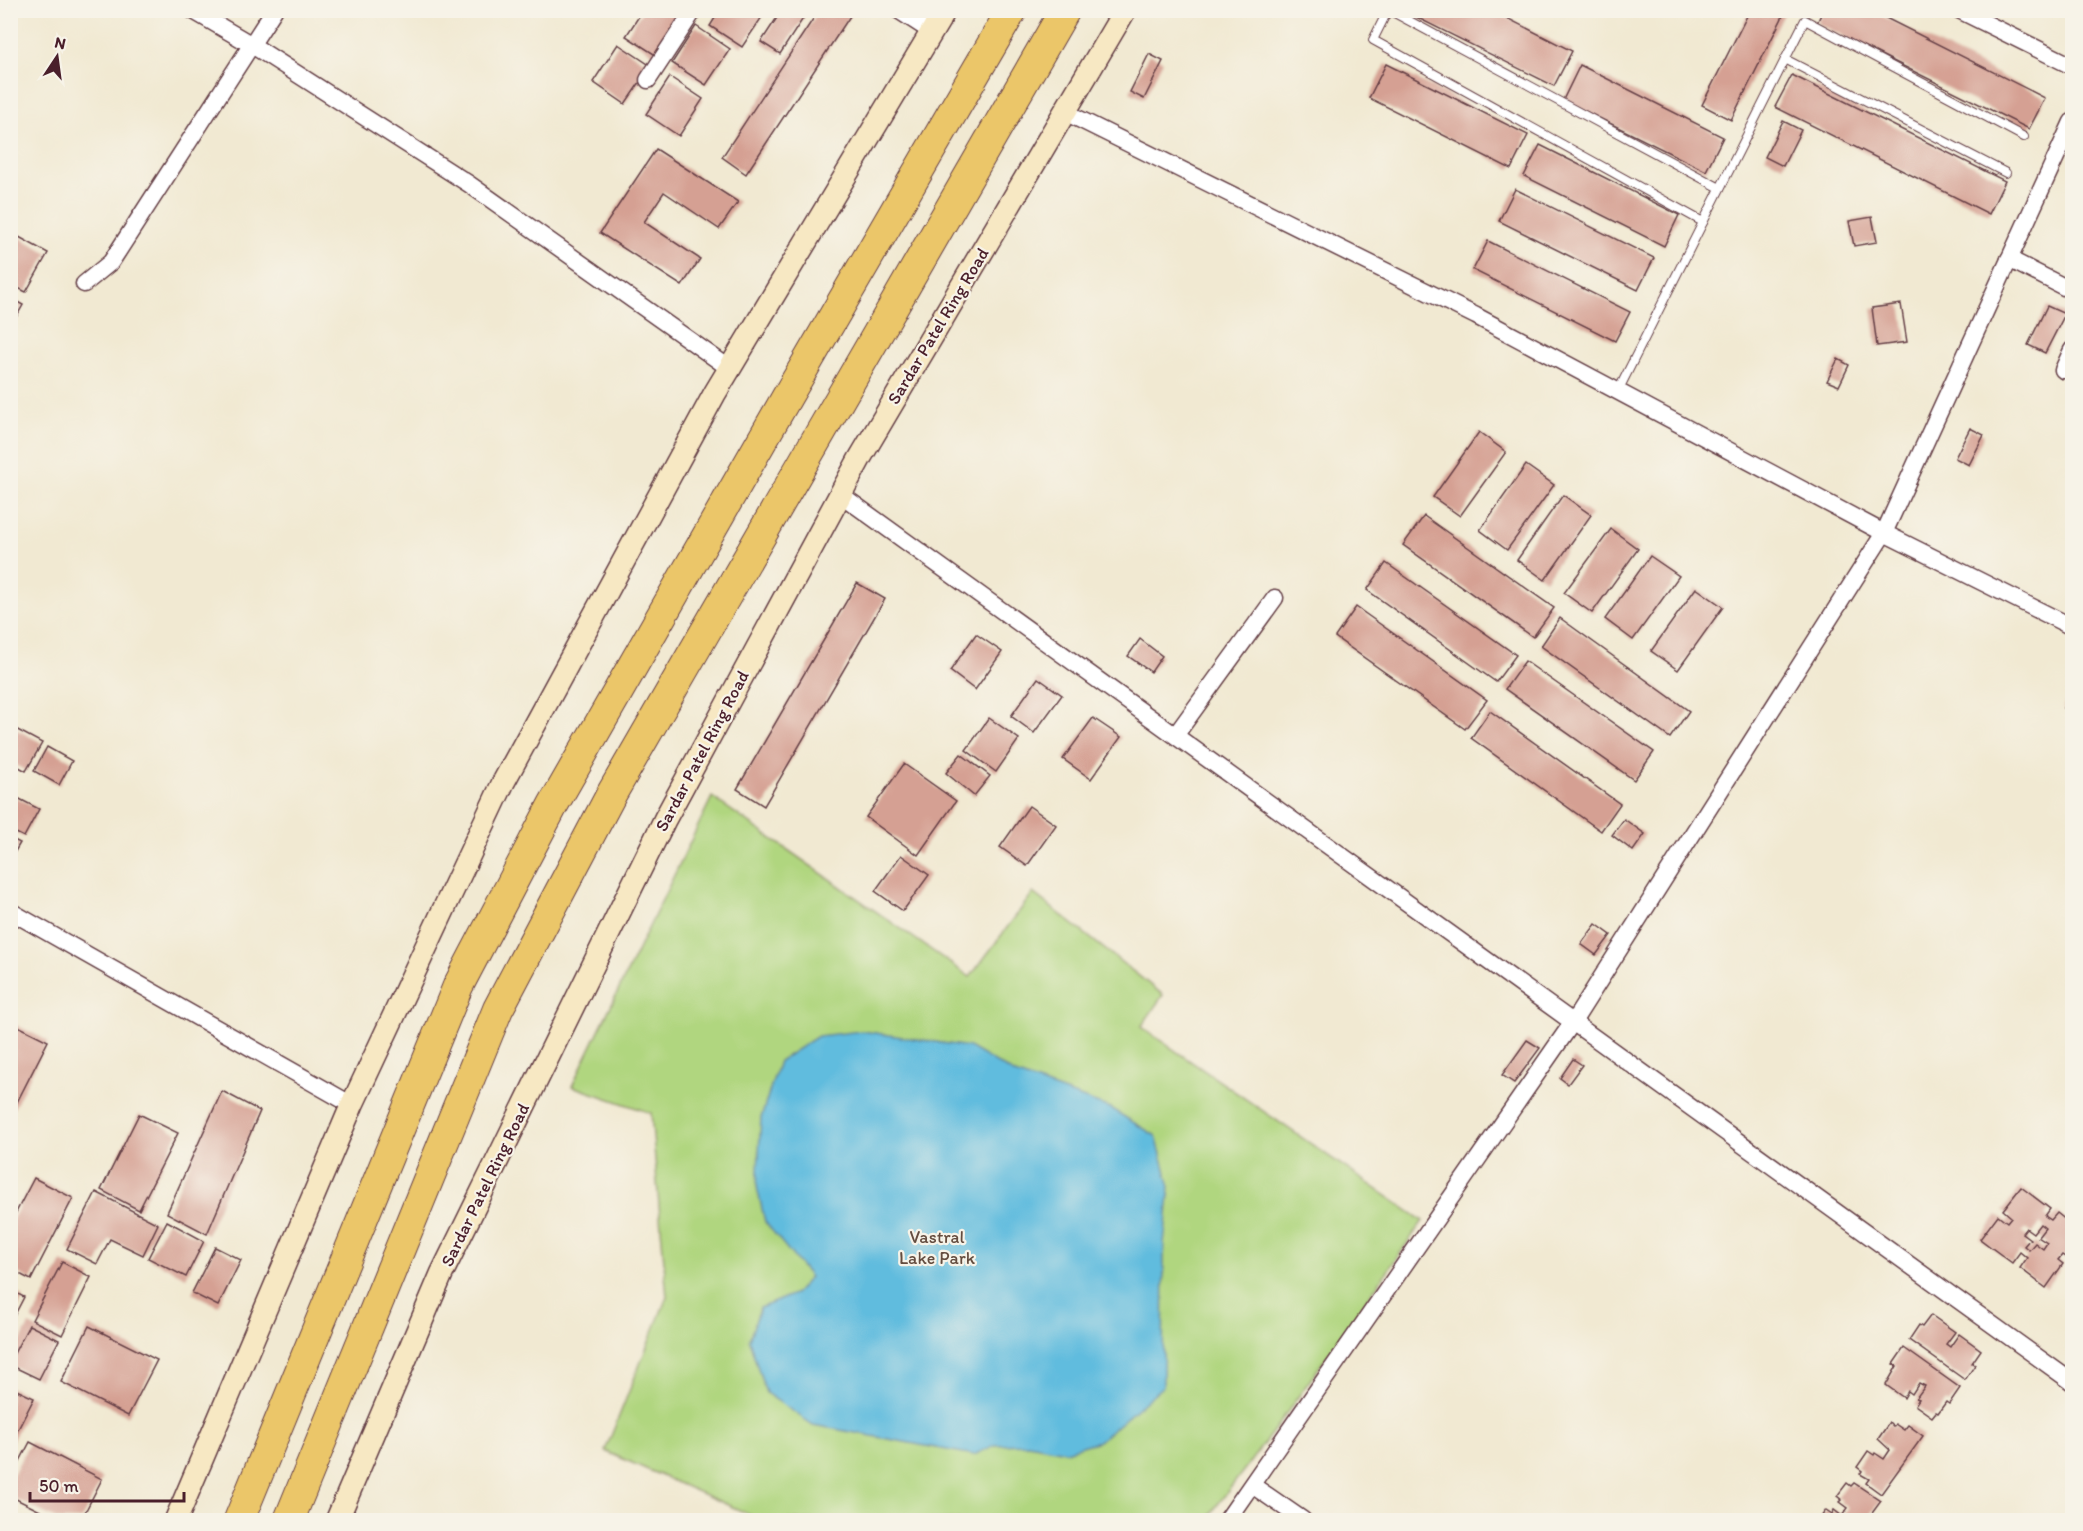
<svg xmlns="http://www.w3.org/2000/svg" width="2083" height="1531" viewBox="0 0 2083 1531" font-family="Itim,sans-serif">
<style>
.green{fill:#b0d67f;stroke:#7d7a55;stroke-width:1.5}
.water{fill:#60bcde;stroke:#556e84;stroke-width:1.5}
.building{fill:#d5a093;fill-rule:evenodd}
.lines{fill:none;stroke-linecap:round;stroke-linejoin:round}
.lane-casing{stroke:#633d44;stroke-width:10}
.street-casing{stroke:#633d44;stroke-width:19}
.secondary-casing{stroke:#633d44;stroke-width:25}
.highway-casing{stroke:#633d44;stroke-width:32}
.lane{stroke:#fff;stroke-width:8}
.street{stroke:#fff;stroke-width:16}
.secondary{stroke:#f7e8c3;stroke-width:22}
.highway{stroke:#ebc669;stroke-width:30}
.labels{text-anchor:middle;stroke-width:4.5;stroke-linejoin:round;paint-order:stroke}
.street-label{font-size:18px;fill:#4a1f2b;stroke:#f7f3e8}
.park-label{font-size:18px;fill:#644d40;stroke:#f7f3e8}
</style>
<rect width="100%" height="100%" fill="#f7f3e8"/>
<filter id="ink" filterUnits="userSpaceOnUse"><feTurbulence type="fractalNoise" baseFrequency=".0167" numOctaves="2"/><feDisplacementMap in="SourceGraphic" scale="12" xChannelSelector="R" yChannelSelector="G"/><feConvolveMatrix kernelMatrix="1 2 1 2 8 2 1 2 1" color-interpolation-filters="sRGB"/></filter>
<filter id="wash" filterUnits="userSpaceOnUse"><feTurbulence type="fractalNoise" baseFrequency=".008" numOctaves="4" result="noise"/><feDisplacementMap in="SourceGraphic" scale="24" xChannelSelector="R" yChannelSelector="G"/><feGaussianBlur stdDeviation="1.35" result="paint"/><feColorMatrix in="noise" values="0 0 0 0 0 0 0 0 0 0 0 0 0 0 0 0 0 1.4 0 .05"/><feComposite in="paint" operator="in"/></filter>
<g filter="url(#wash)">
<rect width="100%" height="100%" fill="#f1e9d2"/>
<path class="green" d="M712,797L970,977L1033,893L1163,995L1141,1027L1423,1221L1281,1421L1206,1520H762L605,1451L667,1297L651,1113L572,1086Z"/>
<path class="water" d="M862,1031L969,1047L1015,1074L1110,1108L1156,1136L1170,1187L1164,1243L1163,1386L1099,1441L1066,1451L1028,1444L995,1445L974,1455L813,1425L766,1393L749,1340L760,1308L796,1293L810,1277L765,1222L757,1187L761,1118L779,1061L818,1036Z"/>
<g id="blocks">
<g class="building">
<path d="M643,10H669L682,19L657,56L626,36Z"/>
<path d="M720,10H759L764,14L742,47L710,26Z"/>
<path d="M782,10H795L804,17L780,54L761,42Z"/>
<path d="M819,10H854L746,174L722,157Z"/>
<path d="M1417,10H1491L1572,51L1554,86L1414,16Z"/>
<path d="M1750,10H1786L1731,120L1702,105Z"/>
<path d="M1823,10H1870L2045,98L2029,129L1817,23Z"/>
<path d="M696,26L730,49L706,85L672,63Z"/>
<path d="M618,44L651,66L625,104L593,82Z"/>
<path d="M1149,54L1163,61L1144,99L1130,92Z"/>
<path d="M1386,64L1528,135L1511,169L1369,98Z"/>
<path d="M1580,65L1723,137L1706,171L1563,100Z"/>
<path d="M1792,75L2005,181L1989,214L1775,107Z"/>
<path d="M670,77L703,99L679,136L646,114Z"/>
<path d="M1783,121L1801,130L1783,166L1765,157Z"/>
<path d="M1540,145L1679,215L1664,246L1524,176Z"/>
<path d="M656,149L738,202L719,229L664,192L644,222L700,259L682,286L600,233Z"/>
<path d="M1515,189L1654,258L1638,290L1499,221Z"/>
<path d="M1872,217L1877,242L1854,246L1849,221Z"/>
<path d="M10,232L48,253L26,292L10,284Z"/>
<path d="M1488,241L1630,312L1615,341L1473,270Z"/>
<path d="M10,298L23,305L10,328Z"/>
<path d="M1901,304L1907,342L1877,346L1872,308Z"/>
<path d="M2047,306L2065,314L2045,353L2028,345Z"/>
<path d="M1838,359L1849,365L1839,386L1827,381Z"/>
<path d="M1970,428L1984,435L1969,465L1955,458Z"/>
<path d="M1479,432L1506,452L1460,516L1433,497Z"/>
<path d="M1526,465L1554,485L1507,550L1480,530Z"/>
<path d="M1563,495L1591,515L1545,580L1517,560Z"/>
<path d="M1424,516L1554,608L1533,637L1403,545Z"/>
<path d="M1611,529L1638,549L1592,613L1564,593Z"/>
<path d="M1650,556L1679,576L1633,640L1605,619Z"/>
<path d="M1386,563L1516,655L1496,682L1367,590Z"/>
<path d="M857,583L885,599L764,806L737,789Z"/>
<path d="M1696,588L1723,607L1678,670L1651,651Z"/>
<path d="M1356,607L1487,700L1465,729L1335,637Z"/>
<path d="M1560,618L1689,711L1670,738L1541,646Z"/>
<path d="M976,634L1002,652L975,690L950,671Z"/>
<path d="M1140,639L1162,656L1151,672L1128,656Z"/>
<path d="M1525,661L1654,752L1634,780L1505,689Z"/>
<path d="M1038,678L1062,695L1034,733L1011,716Z"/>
<path d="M2072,688V712L2063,708Z"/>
<path d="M1490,711L1620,804L1601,831L1471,738Z"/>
<path d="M989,718L1019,739L996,772L966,750Z"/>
<path d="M1093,718L1121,737L1091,779L1063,759Z"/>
<path d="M10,726L42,743L26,771L10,762Z"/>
<path d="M47,747L72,761L59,785L34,771Z"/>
<path d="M961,754L990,776L974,796L946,773Z"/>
<path d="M904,764L956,801L918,855L866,817Z"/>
<path d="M10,794L39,809L24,837L10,830Z"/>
<path d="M1029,806L1056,825L1027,866L1000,847Z"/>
<path d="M1624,819L1645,834L1633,851L1612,835Z"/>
<path d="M10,838L20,843L10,860Z"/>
<path d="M901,855L929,875L903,911L875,891Z"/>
<path d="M1596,924L1611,935L1596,955L1581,944Z"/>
<path d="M10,1022L48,1041L10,1116Z"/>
<path d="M1527,1040L1540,1048L1514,1083L1502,1075Z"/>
<path d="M1573,1059L1582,1065L1568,1084L1560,1078Z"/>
<path d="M222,1091L260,1111L207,1234L167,1213Z"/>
<path d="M139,1114L178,1133L139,1210L101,1190Z"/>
<path d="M34,1178L73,1198L31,1280L10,1269V1224Z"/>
<path d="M2021,1187L2050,1209L2045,1216L2051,1220L2057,1213L2072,1225V1253L2068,1259L2062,1255L2058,1260L2063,1264L2046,1288L2020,1268L2027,1258L2020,1252L2012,1263L1980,1239L1998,1215L2007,1222L2011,1217L2003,1210ZM2040,1224L2045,1228L2038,1237L2047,1243L2043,1249L2035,1243L2029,1250L2024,1246L2030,1239L2022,1233L2026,1228L2033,1233Z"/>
<path d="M96,1192L158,1224L143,1255L110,1239L97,1264L67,1249Z"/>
<path d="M167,1221L204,1241L186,1277L148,1258Z"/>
<path d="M215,1247L241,1260L218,1306L192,1293Z"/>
<path d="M62,1262L91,1277L62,1335L32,1320Z"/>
<path d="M10,1290L24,1297L10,1324Z"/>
<path d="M1931,1315L1955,1332L1946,1344L1950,1347L1959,1334L1981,1350L1972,1363L1975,1365L1965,1380L1909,1340L1919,1325L1922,1327Z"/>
<path d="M29,1325L59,1340L39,1379L10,1365V1361Z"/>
<path d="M89,1326L157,1360L128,1416L61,1382Z"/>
<path d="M1904,1348L1960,1388L1949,1404L1946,1402L1938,1413L1936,1412L1932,1417L1915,1405L1919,1399L1916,1398L1925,1386L1919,1383L1912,1394L1908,1391L1904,1398L1886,1385L1897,1366L1893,1364Z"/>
<path d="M10,1387L34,1398L10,1445Z"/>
<path d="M1889,1423L1893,1427L1895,1424L1904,1430L1908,1425L1923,1436L1881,1494L1866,1483L1869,1479L1860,1474L1862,1471L1857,1467L1868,1451L1874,1455L1875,1453L1884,1459L1890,1450L1878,1439Z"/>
<path d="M30,1442L102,1479L81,1520H58L10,1496V1480Z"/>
<path d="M1847,1483L1851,1486L1854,1483L1881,1501L1867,1520H1819L1826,1510L1832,1514L1834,1510L1842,1516L1848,1508L1840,1502L1842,1500L1837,1496Z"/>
</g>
</g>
</g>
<g filter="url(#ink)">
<use href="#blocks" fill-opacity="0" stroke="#633d44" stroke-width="1.5"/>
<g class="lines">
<g class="lane-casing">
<g id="lane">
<path d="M1388,10L1373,40L1703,222"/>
<path d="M1389,10L1720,188"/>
<path d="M1785,59L2006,173"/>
<path d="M1618,391L1805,20L2024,137"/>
</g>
</g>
<g class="street-casing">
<g id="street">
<path d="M192,10L252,45L469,184L729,368"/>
<path d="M898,10L932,32"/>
<path d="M1959,10L2072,66"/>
<path d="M648,80L694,10"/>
<path d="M1065,112L1476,316L1884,533L2072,627"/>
<path d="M2009,259L2072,291"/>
<path d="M84,284L111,262L274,10"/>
<path d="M2063,370L2072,350"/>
<path d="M840,494C1253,787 1663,1084 2072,1382"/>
<path d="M1177,733L1275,598"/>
<path d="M10,911L352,1105"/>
<path d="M1252,1485L1303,1520"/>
<path d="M1227,1520L1575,1019L1884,533L2072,122"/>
</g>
</g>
<g class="secondary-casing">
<g id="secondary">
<path d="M176,1520L352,1105L503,783L715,393L945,10"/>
<path d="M337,1520L442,1273L665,819L860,458L1125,10"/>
</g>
</g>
<g class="highway-casing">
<g id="highway">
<path d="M239,1520L458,986L553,805L788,395L1012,10"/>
<path d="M289,1520L498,1009L612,793L1065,10"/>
</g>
</g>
<use href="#lane" class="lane"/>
<use href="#street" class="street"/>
<use href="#secondary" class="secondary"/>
<use href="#highway" class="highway"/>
</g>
</g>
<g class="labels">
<g class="street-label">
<text transform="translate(938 326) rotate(-59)" y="6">Sardar Patel Ring Road</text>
<text transform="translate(702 751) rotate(-62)" y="6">Sardar Patel Ring Road</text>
<text transform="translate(485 1185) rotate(-64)" y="6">Sardar Patel Ring Road</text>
</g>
<g class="park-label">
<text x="937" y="1243">Vastral<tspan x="937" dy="21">Lake Park</tspan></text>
</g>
</g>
<rect width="2083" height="1531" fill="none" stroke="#f7f3e8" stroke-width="36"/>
<g transform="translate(57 57) rotate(13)" stroke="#f7f3e8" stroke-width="4.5" paint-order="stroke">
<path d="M0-4.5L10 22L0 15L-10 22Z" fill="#4a1f2b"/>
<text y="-9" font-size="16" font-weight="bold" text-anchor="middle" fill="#4a1f2b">N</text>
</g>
<path d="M30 1492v9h154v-9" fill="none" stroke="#4a1f2b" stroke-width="3"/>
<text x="39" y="1492" font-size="18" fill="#4a1f2b" stroke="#f7f3e8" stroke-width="4.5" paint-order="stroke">50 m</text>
</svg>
